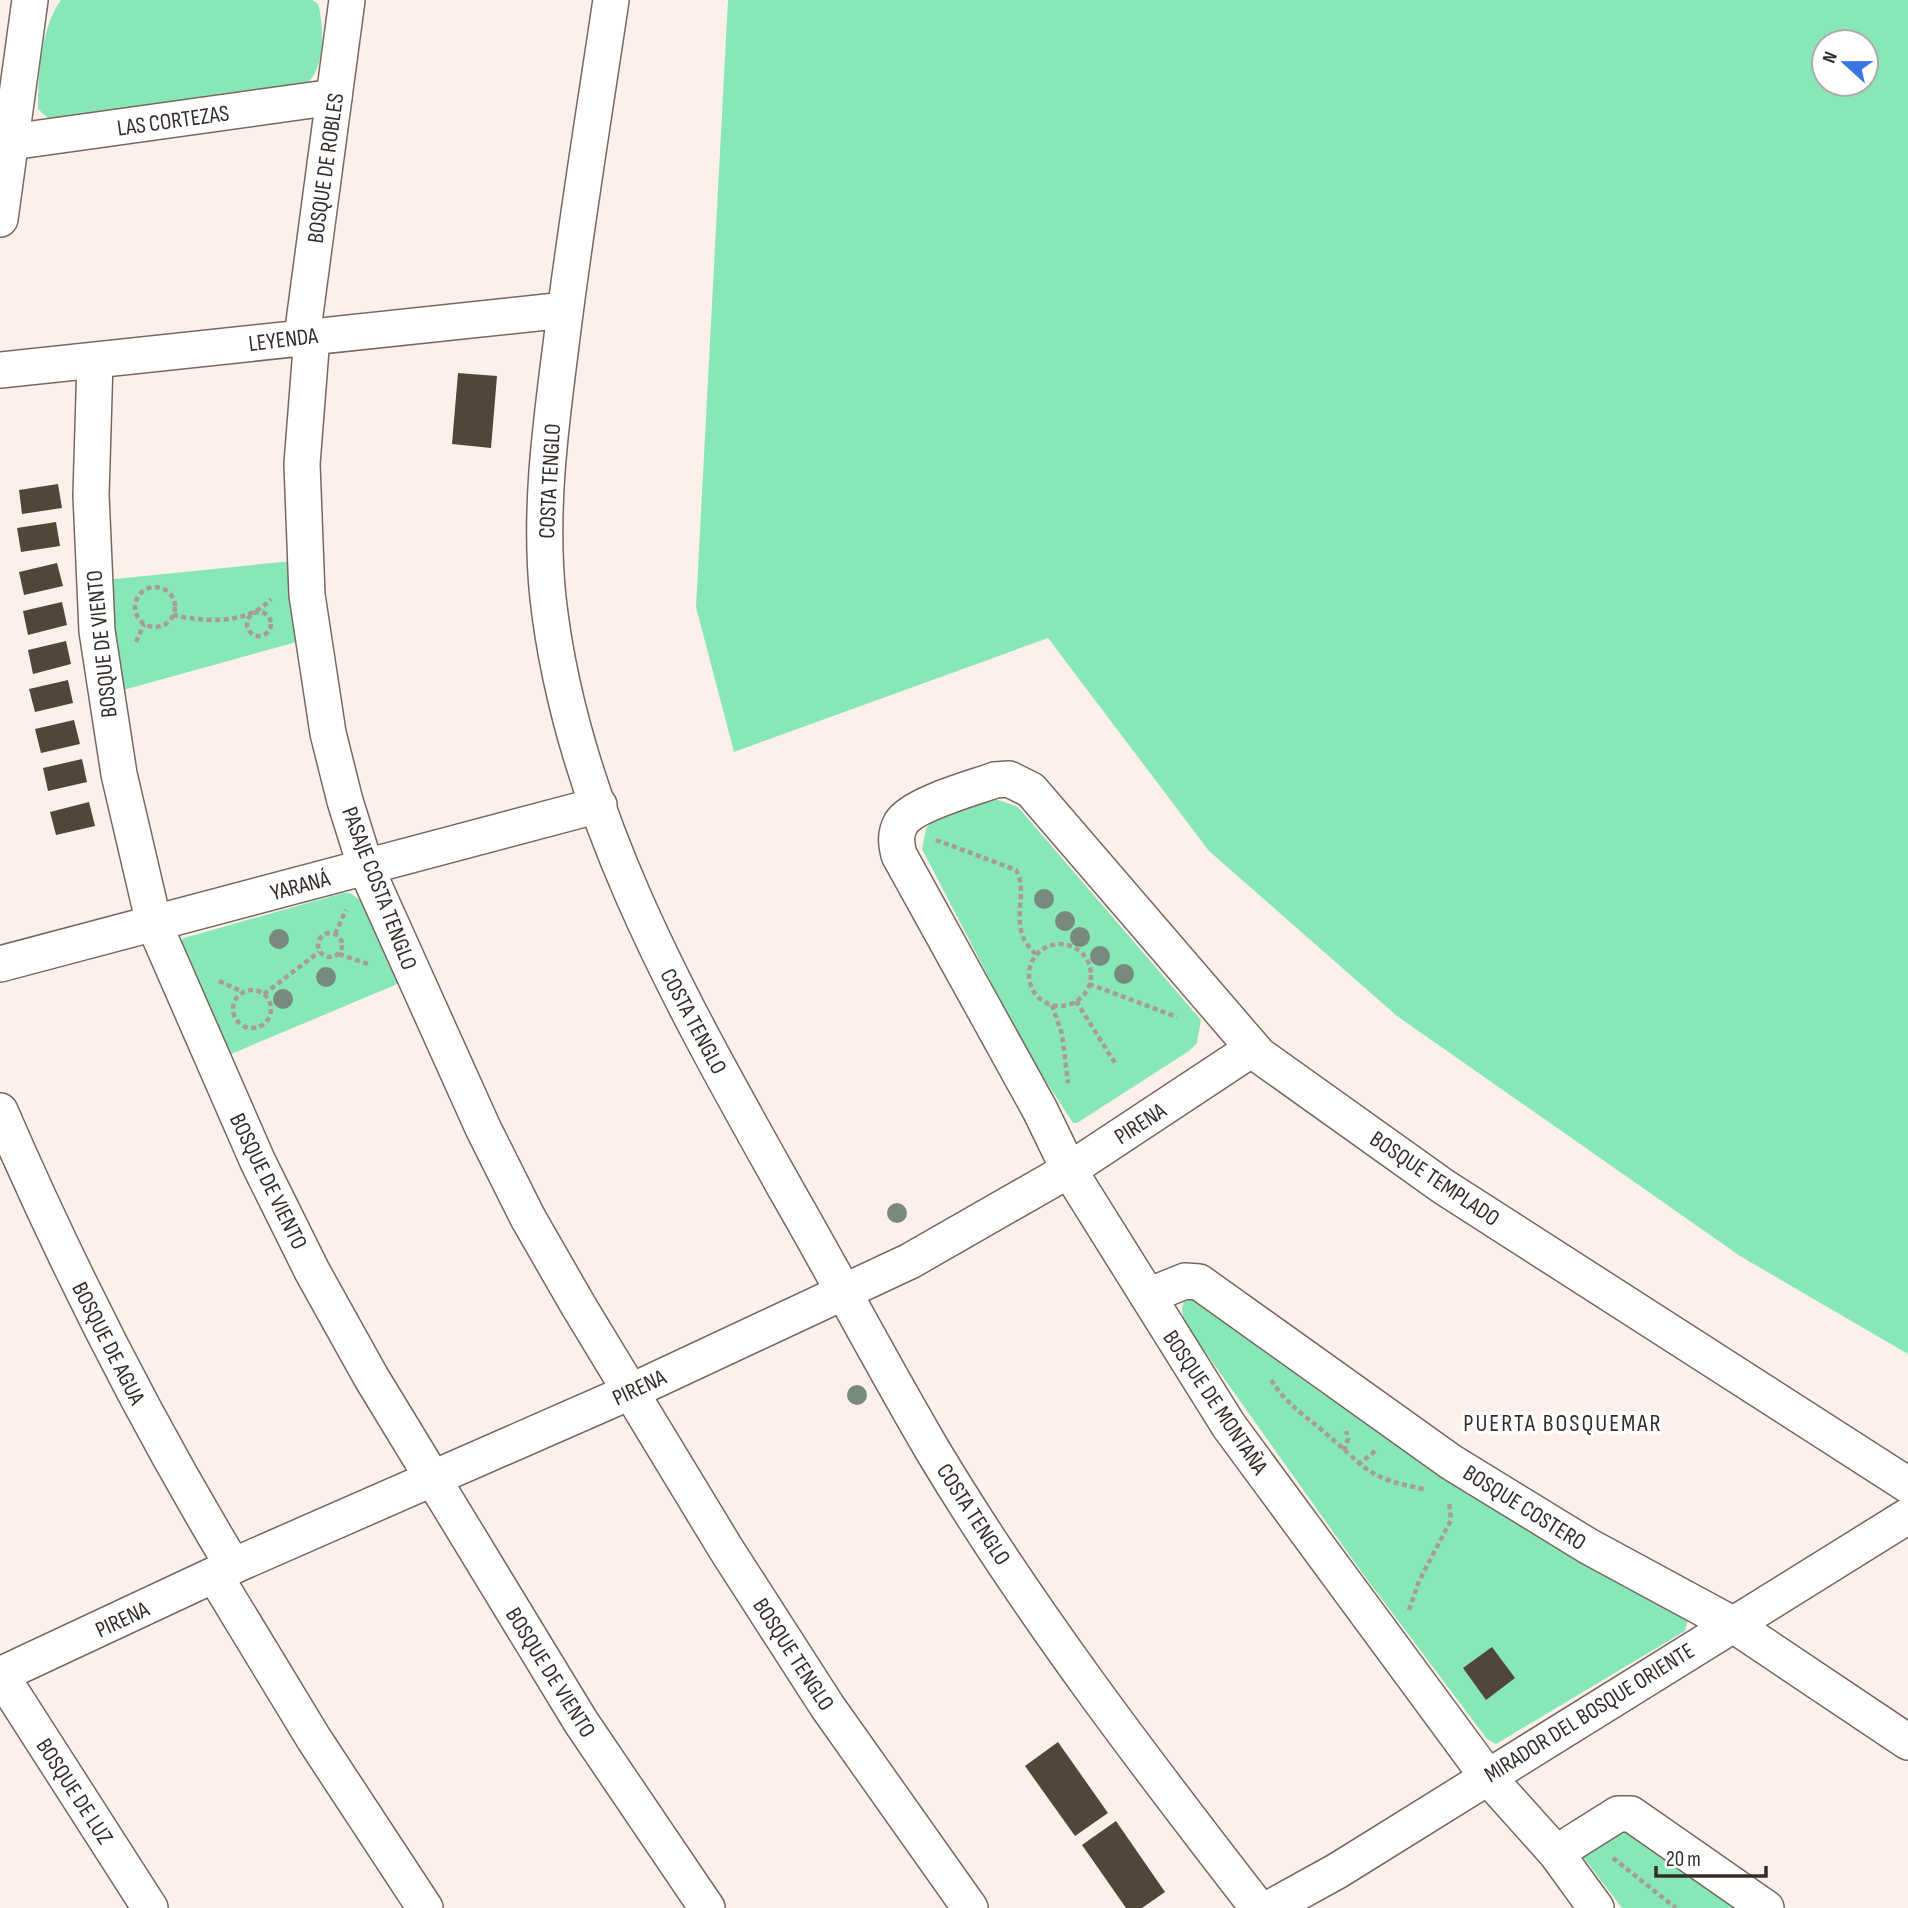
<svg xmlns="http://www.w3.org/2000/svg" width="1908" height="1908" viewBox="0 0 1908 1908" font-family="'Sofia Sans Condensed',sans-serif">
<style>
.green{fill:#88e7b6;fill-rule:evenodd}
.building{fill:#504739}
.lines{fill:none;stroke-linecap:round;stroke-linejoin:round}
.minor-casing{stroke:#79675f;stroke-width:38}
.path{stroke:#a79c97;stroke-width:4.5;stroke-dasharray:5 3.5;stroke-linecap:butt}
.minor{stroke:#fff;stroke-width:35}
.tree{fill:#778a7d}
.labels{text-anchor:middle;stroke-width:7;stroke-linejoin:round;paint-order:stroke}
.street-label{font-size:23px;fill:#342c29;stroke:#fff}
.neighbourhood-label{font-size:24px;letter-spacing:2px;fill:#342c29;stroke:#fff}
</style>
<rect width="100%" height="100%" fill="#fdf0ea"/>
<g class="green">
<path d="M61,0H312L318,4C324,24 325,64 310,80C306,86 298,90 293,95L49,119L38,109C38,75 41,27 61,0Z"/>
<path d="M728,0H1908V1354L1740,1256L1397,1016L1209,851L1048,638L734,752L696,607ZM1824,42H1866V84H1824Z"/>
<path d="M292,561L300,641L116,692L105,580Z"/>
<path d="M990,797L1018,807L1201,1020L1197,1043L1189,1051L1077,1123H1073L1029,1055L922,849L926,829L932,820Z"/>
<path d="M343,893H350L363,902L402,982L224,1057L178,943L184,938Z"/>
<path d="M1192,1292L1682,1615L1688,1620L1685,1631L1496,1744L1487,1739L1363,1574L1191,1332C1181,1315 1177,1306 1192,1292Z"/>
<path d="M1619,1826L1744,1908H1622L1580,1853Z"/>
</g>
<g class="building">
<path d="M458,373L497,376L491,448L452,444Z"/>
<path d="M58,484L62,508L22,514L19,490Z"/>
<path d="M56,522L60,546L21,552L17,528Z"/>
<path d="M57,563L63,586L24,595L19,572Z"/>
<path d="M62,602L67,625L28,635L23,611Z"/>
<path d="M66,641L71,664L33,674L28,650Z"/>
<path d="M68,680L73,703L35,712L29,689Z"/>
<path d="M74,720L80,744L41,753L35,729Z"/>
<path d="M82,759L87,782L48,791L43,768Z"/>
<path d="M89,802L95,826L56,835L50,812Z"/>
<path d="M1492,1647L1515,1678L1486,1700L1463,1668Z"/>
<path d="M1058,1742L1108,1813L1075,1836L1025,1766Z"/>
<path d="M1116,1821L1165,1892L1142,1908H1126L1082,1845Z"/>
</g>
<g class="lines">
<g class="minor-casing">
<g id="minor">
<path d="M611,0C594,115 575,230 561,345C550,430 539,513 548,598C572,814 684,1007 788,1193C837,1278 883,1366 933,1451C1029,1611 1144,1761 1258,1908"/>
<path d="M11,142L334,97"/>
<path d="M0,219L30,0"/>
<path d="M312,336L302,464L307,595L328,733L345,801L366,868L483,1128L528,1218L578,1305L726,1549L827,1706L970,1908"/>
<path d="M302,337L347,0"/>
<path d="M95,361L91,495L97,631L119,774L154,924L258,1162L312,1271L371,1377L581,1722L707,1908"/>
<path d="M0,370L565,310"/>
<path d="M0,964L599,805"/>
<path d="M0,1111C68,1268 145,1420 233,1566"/>
<path d="M1148,1296L1185,1281L1199,1282L1451,1462L1588,1546L1732,1624L1908,1742"/>
<path d="M215,1576L314,1739L425,1908"/>
<path d="M0,1674L150,1908"/>
<path d="M0,1675L233,1566L632,1391L910,1261L1069,1170L1252,1049"/>
<path d="M1556,1853L1618,1814H1631L1766,1908"/>
<path d="M1270,1908L1337,1871L1908,1516"/>
<path d="M1596,1908L1556,1853L1487,1776L1229,1426L1069,1170L1040,1110L899,855C896,843 895,834 901,823C913,804 973,788 995,780L1009,779L1031,790L1259,1055L1444,1187L1908,1485"/>
</g>
</g>
<g class="path">
<circle cx="155" cy="607" r="20"/>
<circle cx="259" cy="624" r="12"/>
<path d="M173,615C204,622 248,625 271,599"/>
<path d="M136,642L144,624"/>
<path d="M936,840L1016,870C1031,896 1004,927 1037,955"/>
<circle cx="330" cy="945" r="12"/>
<path d="M335,934L346,910"/>
<circle cx="1060" cy="975" r="31"/>
<path d="M339,954L368,964"/>
<path d="M219,981L243,992"/>
<path d="M1089,984L1177,1017"/>
<circle cx="252" cy="1009" r="19"/>
<path d="M264,994L319,952"/>
<path d="M1076,1001L1115,1063"/>
<path d="M1052,1005L1062,1034L1068,1083"/>
<path d="M1271,1380C1285,1402 1302,1414 1322,1430C1366,1467 1364,1478 1424,1489"/>
<path d="M1344,1451L1348,1439L1346,1431"/>
<path d="M1358,1465L1375,1451"/>
<path d="M1409,1610L1419,1581L1451,1520L1449,1502"/>
<path d="M1613,1858L1676,1908"/>
</g>
<use href="#minor" class="minor"/>
</g>
<g class="tree">
<circle cx="1044" cy="899" r="10"/>
<circle cx="1065" cy="921" r="10"/>
<circle cx="1080" cy="937" r="10"/>
<circle cx="279" cy="939" r="10"/>
<circle cx="1100" cy="956" r="10"/>
<circle cx="1124" cy="974" r="10"/>
<circle cx="326" cy="977" r="10"/>
<circle cx="283" cy="999" r="10"/>
<circle cx="897" cy="1213" r="10"/>
<circle cx="857" cy="1395" r="10"/>
</g>
<g class="labels">
<g class="street-label">
<text transform="translate(173 120) rotate(-8)" y="8">LAS CORTEZAS</text>
<text transform="translate(325 168) rotate(-82)" y="8">BOSQUE DE ROBLES</text>
<text transform="translate(283 339) rotate(-7)" y="8">LEYENDA</text>
<text transform="translate(549 481) rotate(-87)" y="8">COSTA TENGLO</text>
<text transform="translate(101 644) rotate(-96)" y="8">BOSQUE DE VIENTO</text>
<text transform="translate(300 885) rotate(-15)" y="8">YARANÁ</text>
<text transform="translate(380 888) rotate(69)" y="8">PASAJE COSTA TENGLO</text>
<text transform="translate(694 1021) rotate(62)" y="8">COSTA TENGLO</text>
<text transform="translate(1140 1123) rotate(-33)" y="8">PIRENA</text>
<text transform="translate(1435 1178) rotate(34)" y="8">BOSQUE TEMPLADO</text>
<text transform="translate(269 1181) rotate(64)" y="8">BOSQUE DE VIENTO</text>
<text transform="translate(109 1343) rotate(63)" y="8">BOSQUE DE AGUA</text>
<text transform="translate(639 1387) rotate(-25)" y="8">PIRENA</text>
<text transform="translate(1216 1402) rotate(56)" y="8">BOSQUE DE MONTAÑA</text>
<text transform="translate(1525 1507) rotate(32)" y="8">BOSQUE COSTERO</text>
<text transform="translate(974 1514) rotate(57)" y="8">COSTA TENGLO</text>
<text transform="translate(122 1619) rotate(-25)" y="8">PIRENA</text>
<text transform="translate(794 1654) rotate(57)" y="8">BOSQUE TENGLO</text>
<text transform="translate(551 1672) rotate(58)" y="8">BOSQUE DE VIENTO</text>
<text transform="translate(1589 1712) rotate(-32)" y="8">MIRADOR DEL BOSQUE ORIENTE</text>
<text transform="translate(75 1791) rotate(57)" y="8">BOSQUE DE LUZ</text>
</g>
<g class="neighbourhood-label">
<text x="1563" y="1431">PUERTA BOSQUEMAR</text>
</g>
</g>
<g transform="translate(1845 63) rotate(291)"><circle r="33" fill="#ffffff" stroke="#aeaba9" stroke-width="2"/>
<path d="M0-5L12 26L0 18L-12 26Z" fill="#3c74e3"/>
<text y="-10" font-size="19" font-weight="bold" text-anchor="middle" fill="#342c29">N</text>
</g>
<path d="M1656 1866v10h110v-10" fill="none" stroke="#342c29" stroke-width="3.5"/>
<text x="1666" y="1866" font-size="21" fill="#342c29" stroke="#ffffff" stroke-width="5" paint-order="stroke">20 m</text>
</svg>
